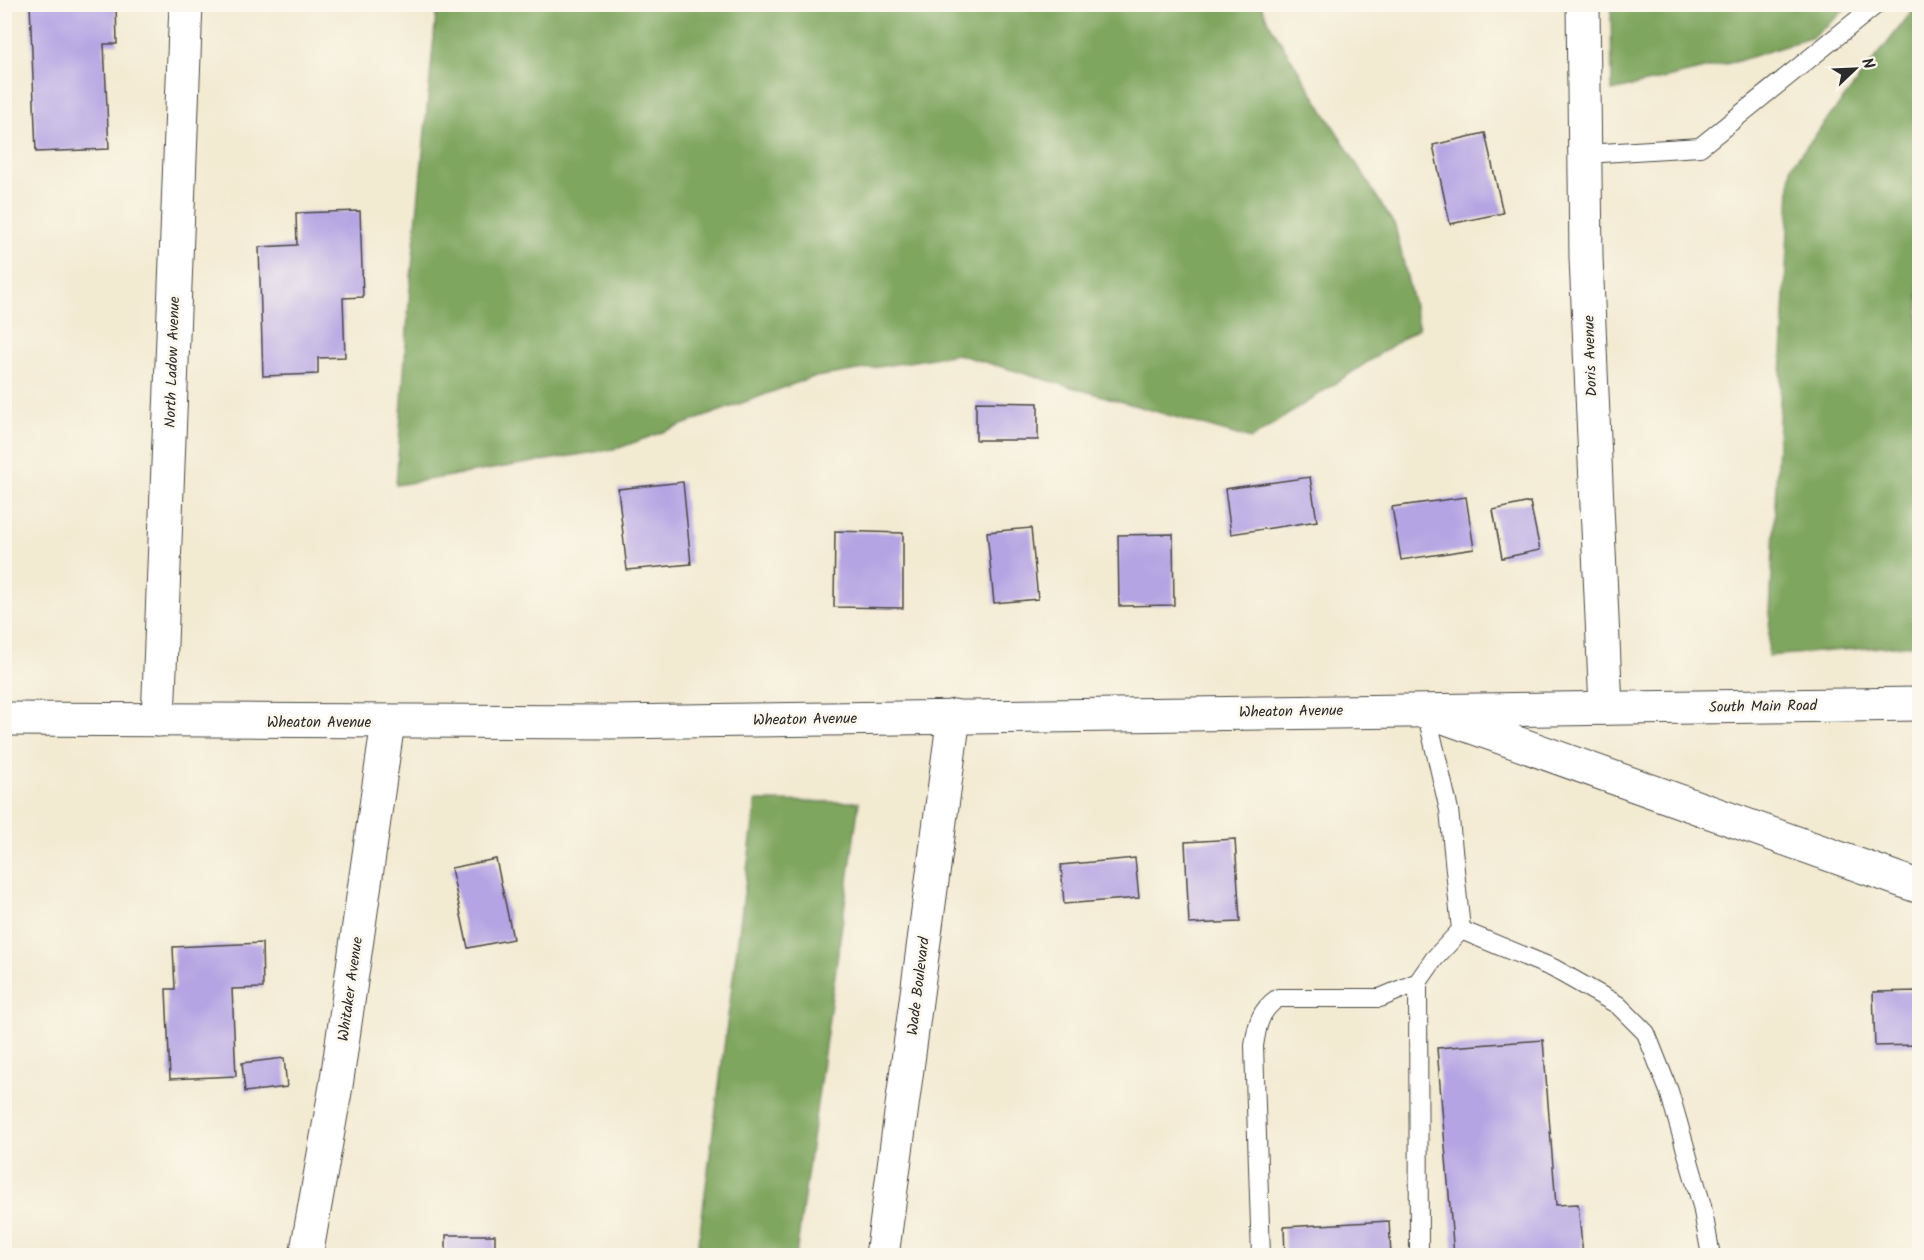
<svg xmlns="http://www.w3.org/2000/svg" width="1924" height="1260" viewBox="0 0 1924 1260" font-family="Kalam,sans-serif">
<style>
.forest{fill:#7fa65e;stroke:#556844;stroke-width:1.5}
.building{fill:#b4a4e3}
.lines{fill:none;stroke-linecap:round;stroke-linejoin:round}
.lane-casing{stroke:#494844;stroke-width:20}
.street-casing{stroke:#494844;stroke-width:35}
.secondary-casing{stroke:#494844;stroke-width:35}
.primary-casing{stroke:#494844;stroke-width:35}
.lane{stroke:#fff;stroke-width:18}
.street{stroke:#fff;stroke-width:33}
.secondary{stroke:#fff;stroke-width:33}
.primary{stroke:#fff;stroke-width:33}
.labels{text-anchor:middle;stroke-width:5;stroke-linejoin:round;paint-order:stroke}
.street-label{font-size:15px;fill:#2b2b2b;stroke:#fbf7ec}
</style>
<rect width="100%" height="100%" fill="#fbf7ec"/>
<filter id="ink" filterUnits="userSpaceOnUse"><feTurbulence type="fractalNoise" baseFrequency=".0167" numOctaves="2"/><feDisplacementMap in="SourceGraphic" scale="12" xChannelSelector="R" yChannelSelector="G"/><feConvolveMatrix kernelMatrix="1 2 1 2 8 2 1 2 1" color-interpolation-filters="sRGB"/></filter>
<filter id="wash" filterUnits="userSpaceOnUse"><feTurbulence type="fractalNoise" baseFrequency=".008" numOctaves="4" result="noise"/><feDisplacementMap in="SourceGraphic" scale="24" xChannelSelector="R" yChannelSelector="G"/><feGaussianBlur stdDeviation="1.35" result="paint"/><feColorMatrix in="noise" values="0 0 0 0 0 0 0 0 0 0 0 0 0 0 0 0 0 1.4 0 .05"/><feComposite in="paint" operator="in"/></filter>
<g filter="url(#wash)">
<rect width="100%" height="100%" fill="#f3ead2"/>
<g class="forest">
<path d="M1918,4L1919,644L1768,656L1791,166Z"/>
<path d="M437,5H1261L1269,23L1395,226L1419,328L1251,439L957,354L810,378L619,448L396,485L410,288Z"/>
<path d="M1611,5V4L1851,5L1813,37L1738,61L1612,91Z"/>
<path d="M756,801L859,802L796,1255H697Z"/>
</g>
<g id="blocks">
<g class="building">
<path d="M30,4H116L117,44H104L109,149L36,152Z"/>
<path d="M1485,133L1503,213L1450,224L1433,145Z"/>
<path d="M360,211L363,297L343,298L345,357L318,358V374L263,376L259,247L297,245L296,213Z"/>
<path d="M976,402L1038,403V440H976Z"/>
<path d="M1310,477L1317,521L1231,534L1225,489Z"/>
<path d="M683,482L691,564L627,570L618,489Z"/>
<path d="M1466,497L1474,549L1401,560L1392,507Z"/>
<path d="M1530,502L1540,550L1502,558L1493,510Z"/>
<path d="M1031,528L1038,599L994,603L987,532Z"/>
<path d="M835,531L903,533V608L834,607Z"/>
<path d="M1173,534L1174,605L1119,606L1118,535Z"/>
<path d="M1235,839L1240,922L1189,924L1185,842Z"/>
<path d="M1135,858L1139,898L1064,904L1061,865Z"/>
<path d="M496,859L513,939L468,948L451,868Z"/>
<path d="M262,943L263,988L232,989L236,1076L170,1079L166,989H175L173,947Z"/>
<path d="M1920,991V1017L1915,1018L1916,1045L1875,1046L1873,992Z"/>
<path d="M1543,1040L1556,1205L1578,1204L1583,1256H1454L1437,1048Z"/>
<path d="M284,1058L287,1087L245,1092L242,1063Z"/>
<path d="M1389,1221L1391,1256H1285L1284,1227Z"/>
<rect x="446" y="1235" width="49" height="21"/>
</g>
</g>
</g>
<g filter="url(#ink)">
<use href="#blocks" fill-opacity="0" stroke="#494844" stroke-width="1.5"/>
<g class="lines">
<g class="lane-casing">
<g id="lane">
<path d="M1585,154L1700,147L1877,4"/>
<path d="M1461,930L1553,968L1618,1005L1646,1033L1669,1091L1702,1206L1711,1256"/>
<path d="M1418,982L1419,1256"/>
<path d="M1261,1256L1254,1046C1257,1025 1260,1010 1278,998H1380L1418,982L1434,959L1461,930L1449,810L1426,711"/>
</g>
</g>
<g class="street-casing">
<g id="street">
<path d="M1583,4L1586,258L1606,708"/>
<path d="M1430,712L1920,887"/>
<path d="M158,720L186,4"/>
<path d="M306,1256L336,1086L388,722"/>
</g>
</g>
<g class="secondary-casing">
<path id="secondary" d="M882,1256L954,716"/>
</g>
<g class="primary-casing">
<path id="primary" d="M4,719L612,722L1920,704"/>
</g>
<use href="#lane" class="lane"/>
<use href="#street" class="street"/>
<use href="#secondary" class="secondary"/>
<use href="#primary" class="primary"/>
</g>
</g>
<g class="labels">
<g class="street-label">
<text transform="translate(1590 356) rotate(-92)" y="5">Doris Avenue</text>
<text transform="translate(172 362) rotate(-88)" y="5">North Ladow Avenue</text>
<text transform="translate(1763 706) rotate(-1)" y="5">South Main Road</text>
<text transform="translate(1291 711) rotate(-1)" y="5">Wheaton Avenue</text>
<text transform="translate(805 719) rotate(-1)" y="5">Wheaton Avenue</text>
<text x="319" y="727">Wheaton Avenue</text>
<text transform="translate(918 986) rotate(-83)" y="5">Wade Boulevard</text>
<text transform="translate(350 989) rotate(-82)" y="5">Whitaker Avenue</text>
</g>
</g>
<rect width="1924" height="1260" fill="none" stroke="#fbf7ec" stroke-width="24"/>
<g transform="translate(1855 69) rotate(67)" stroke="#fbf7ec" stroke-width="4.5" paint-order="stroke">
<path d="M0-4.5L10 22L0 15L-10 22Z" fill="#2b2b2b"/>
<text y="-9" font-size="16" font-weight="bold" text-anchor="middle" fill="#2b2b2b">N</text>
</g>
</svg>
